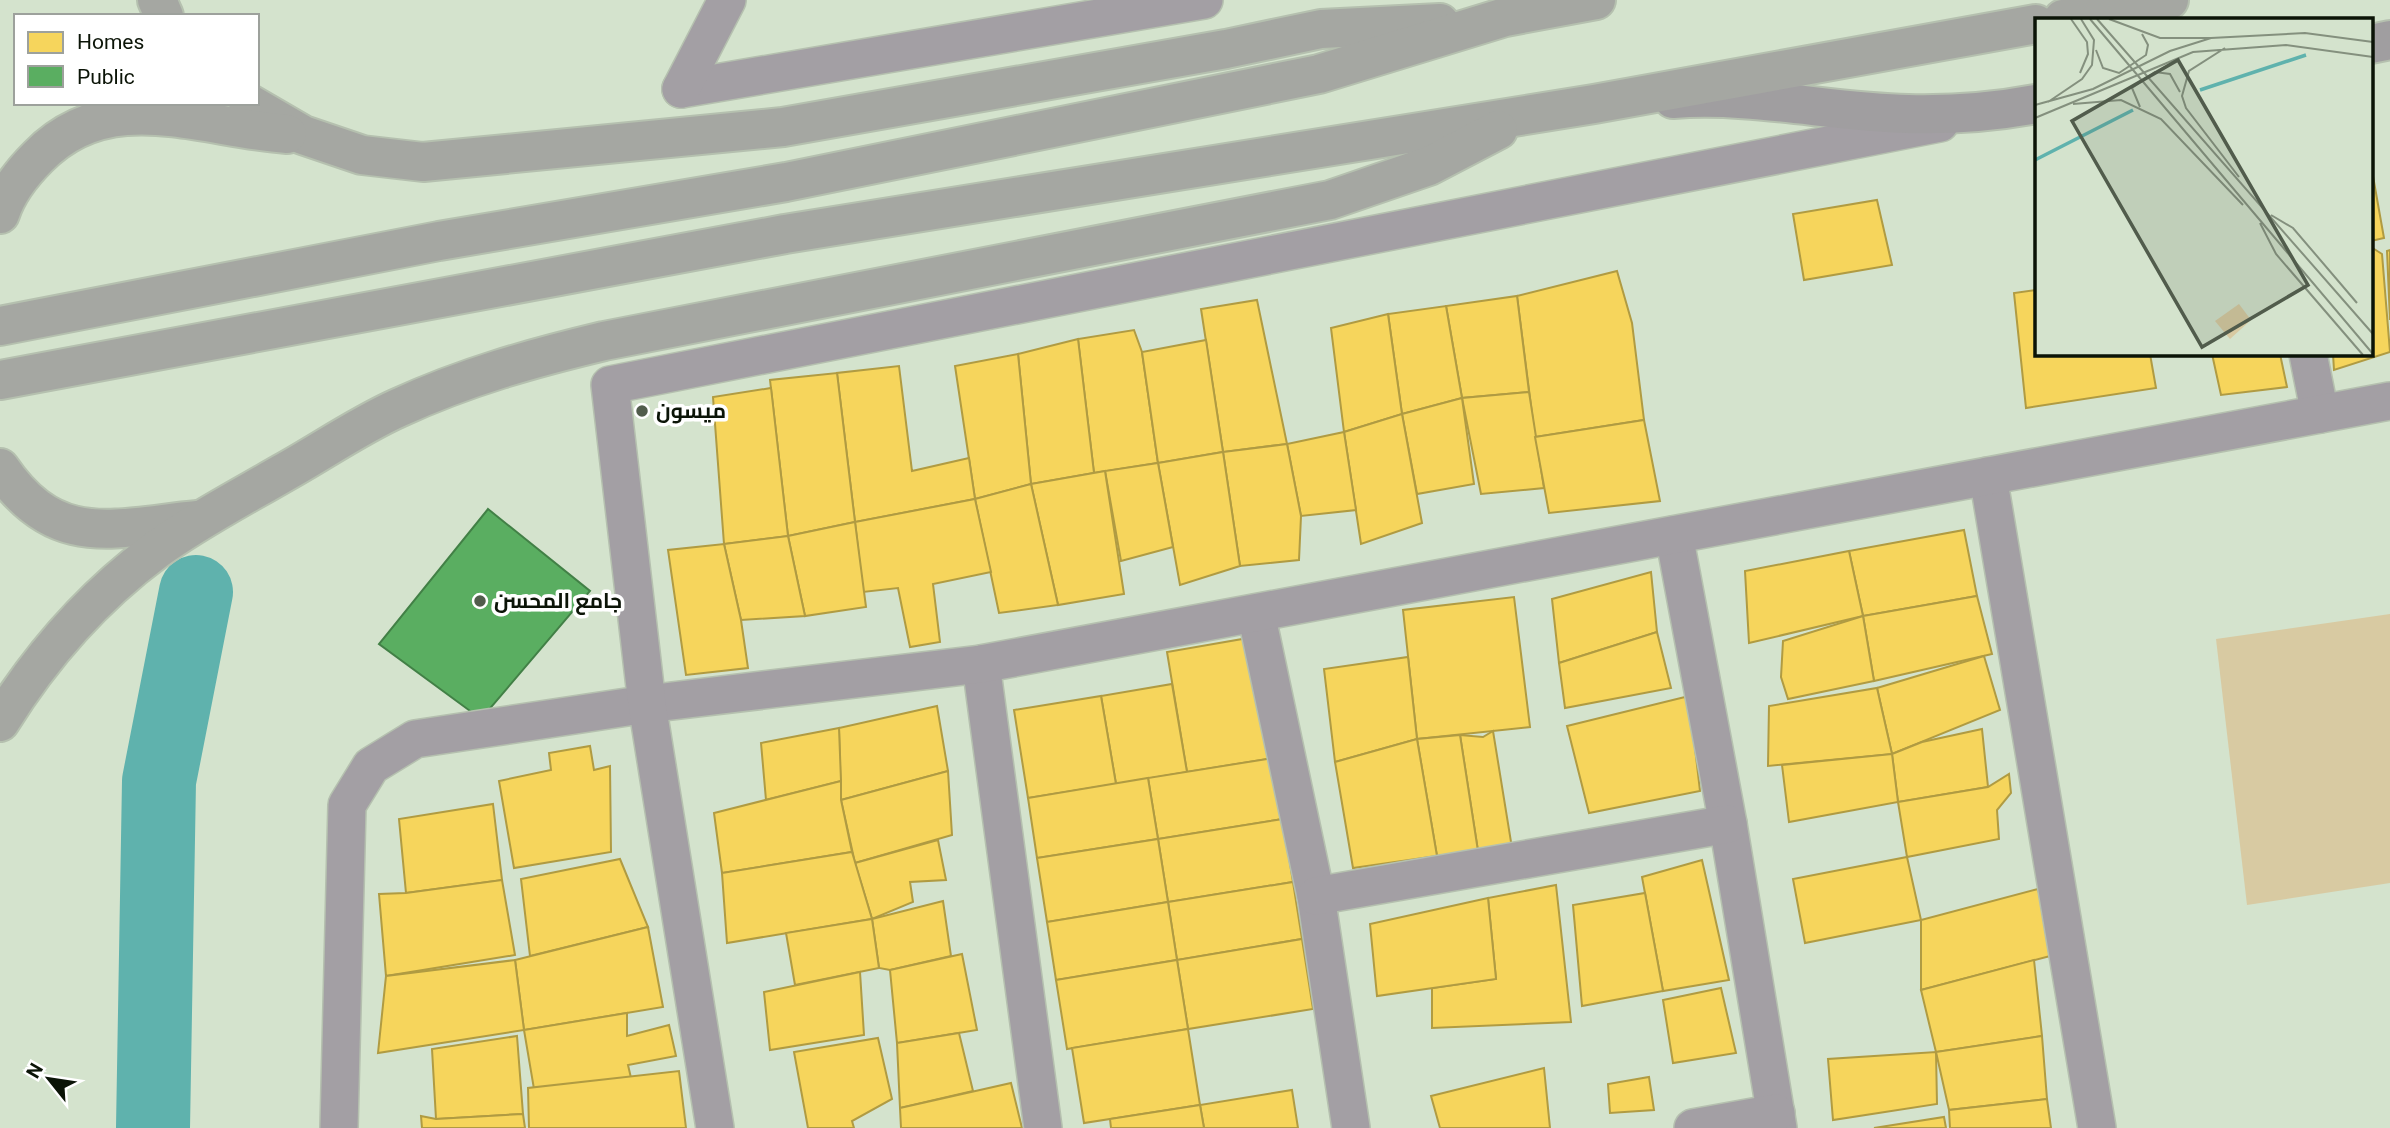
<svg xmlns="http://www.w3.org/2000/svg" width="2390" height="1128" viewBox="0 0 2390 1128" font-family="Roboto,Cairo,sans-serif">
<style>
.green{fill:#d8caa2}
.homes{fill:#f6d55c;stroke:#b09b42;stroke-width:2}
.public{fill:#5aae61;stroke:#428046;stroke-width:2}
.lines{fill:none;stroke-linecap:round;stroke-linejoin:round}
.river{stroke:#5fb2ad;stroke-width:74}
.street-casing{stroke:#b5c0af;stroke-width:40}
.secondary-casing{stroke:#b5c0af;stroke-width:42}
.highway-casing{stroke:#b5c0af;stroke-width:42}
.street{stroke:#a39fa4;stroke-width:37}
.secondary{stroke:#a09ea0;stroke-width:38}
.highway{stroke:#a5a7a2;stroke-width:38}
.poi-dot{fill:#515c4c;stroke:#fff;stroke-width:2.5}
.labels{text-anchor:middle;stroke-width:7;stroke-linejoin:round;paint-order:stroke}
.poi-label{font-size:21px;font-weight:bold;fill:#0b1407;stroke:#fff;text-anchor:start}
.inset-river{fill:none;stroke:#5fb2ad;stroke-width:3.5}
.inset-road{fill:none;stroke:#84907e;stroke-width:2}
.view{fill:#515c4c;fill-opacity:0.15;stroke:#515c4c;stroke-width:3.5}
.inset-edge{fill:none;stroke:#0b1407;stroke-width:3.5}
</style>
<rect width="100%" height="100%" fill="#d4e3cd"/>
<path class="green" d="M2390,614V883L2247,905L2216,639Z"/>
<g class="homes">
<path d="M2371,165L2384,238L2371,241Z"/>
<path d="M1877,200L1892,265L1804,280L1793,214Z"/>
<path d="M2371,247L2382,254L2390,352L2334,370L2333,354H2371Z"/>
<path d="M2390,250V320L2387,251Z"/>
<path d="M1617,271L1632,323L1644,420L1535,437L1517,296Z"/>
<path d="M2036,290V354H2150L2156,388L2026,408L2014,293Z"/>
<path d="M1517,296L1529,392L1462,398L1446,306Z"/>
<path d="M1257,300L1287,444L1223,452L1201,309Z"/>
<path d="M1446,306L1462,398L1402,414L1388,314Z"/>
<path d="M1388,314L1402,414L1344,432L1331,328Z"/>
<path d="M1134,330L1142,352L1158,463L1094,473L1078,339Z"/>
<path d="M1078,339L1094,473L1031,484L1018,354Z"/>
<path d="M1206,340L1223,452L1158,463L1142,352Z"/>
<path d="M1018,354L1031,484L975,499L955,366Z"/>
<path d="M2212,354H2280L2287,387L2221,395Z"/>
<path d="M899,366L912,471L969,458L975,499L855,522L837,373Z"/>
<path d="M837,373L855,522L788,536L770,380Z"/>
<path d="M771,388L788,536L724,544L713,397Z"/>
<path d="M1529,392L1544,488L1481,494L1462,398Z"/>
<path d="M1462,398L1474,484L1417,494L1402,414Z"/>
<path d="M1402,414L1422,523L1361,544L1344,432Z"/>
<path d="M1644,420L1660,501L1549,513L1535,437Z"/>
<path d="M1344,432L1356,510L1301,516L1287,444Z"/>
<path d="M1287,444L1301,516L1299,560L1240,566L1223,452Z"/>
<path d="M1223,452L1240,566L1180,585L1158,463Z"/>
<path d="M1158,463L1173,547L1121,561L1105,471Z"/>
<path d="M1105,471L1124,594L1058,605L1031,484Z"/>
<path d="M1031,484L1058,605L999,613L975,499Z"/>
<path d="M975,499L991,572L933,584L940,642L910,647L898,588L863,592L855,522Z"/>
<path d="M855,522L866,607L805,616L788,536Z"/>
<path d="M1964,530L1977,596L1863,616L1849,551Z"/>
<path d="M788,536L805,616L741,620L724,544Z"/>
<path d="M724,544L741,620L748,668L686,675L668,550Z"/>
<path d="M1849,551L1863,616L1749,643L1745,571Z"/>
<path d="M1651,572L1657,632L1559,663L1552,599Z"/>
<path d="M1977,596L1992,654L1874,681L1863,616Z"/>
<path d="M1514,597L1530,727L1417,739L1403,610Z"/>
<path d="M1863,616L1874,681L1788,699L1781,677L1783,641Z"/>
<path d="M1657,632L1671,688L1565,708L1559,663Z"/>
<path d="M1254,637L1273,758L1187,772L1167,652Z"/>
<path d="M1984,656L2000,710L1892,754L1877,688Z"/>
<path d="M1408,657L1417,739L1335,762L1324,669Z"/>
<path d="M1172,684L1187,772L1116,784L1101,696Z"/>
<path d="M1877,688L1892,754L1768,766L1769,706Z"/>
<path d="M1101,696L1116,784L1028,798L1014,710Z"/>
<path d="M1689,696L1700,791L1589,813L1567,726Z"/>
<path d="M937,706L948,771L841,800L839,728Z"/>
<path d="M839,728L841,781L766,800L761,743Z"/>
<path d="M1982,729L1988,787L1898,802L1892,754L1922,742Z"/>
<path d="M1493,731L1512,848L1478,851L1460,735L1483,737Z"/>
<path d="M1460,735L1478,851L1437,856L1417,739Z"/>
<path d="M1417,739L1437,856L1353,868L1335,762Z"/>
<path d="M590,746L594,770L610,766L611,852L514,868L499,781L551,770L549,753Z"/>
<path d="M1892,754L1898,802L1789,822L1782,765Z"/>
<path d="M1273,758L1283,819L1158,839L1148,778Z"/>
<path d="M948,771L952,835L855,863L841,800Z"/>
<path d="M2009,774L2011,793L1997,810L1999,839L1907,857L1898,802L1988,787Z"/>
<path d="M1148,778L1158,839L1037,858L1028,798Z"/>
<path d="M841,781V800L852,852L722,873L714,813Z"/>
<path d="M493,804L502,880L406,893L399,819Z"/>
<path d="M1283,819L1293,882L1168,902L1158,839Z"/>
<path d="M1158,839L1168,902L1047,922L1037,858Z"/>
<path d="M938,840L946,880L910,882L913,902L872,919L855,863Z"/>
<path d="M852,852L872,919L727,943L722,873Z"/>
<path d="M1907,857L1921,920L1805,943L1793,879Z"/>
<path d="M620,859L648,927L530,956L521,879Z"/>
<path d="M1702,860L1729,980L1663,991L1642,877Z"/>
<path d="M502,880L515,955L386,976L379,894L406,893Z"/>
<path d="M1293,882L1302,939L1177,960L1168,902Z"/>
<path d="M1556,885L1571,1022L1432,1028V988L1496,979L1488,898Z"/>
<path d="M2038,889L2054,955L1921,990V920Z"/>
<path d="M1645,893L1663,991L1582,1006L1573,905Z"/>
<path d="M1488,898L1496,979L1377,996L1370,924Z"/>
<path d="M943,901L951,956L890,970L879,968L872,919Z"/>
<path d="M1168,902L1177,960L1056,980L1047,922Z"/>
<path d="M872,919L879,968L795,985L786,933Z"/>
<path d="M648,927L663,1007L524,1030L515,960Z"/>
<path d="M1302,939L1313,1009L1188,1029L1177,960Z"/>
<path d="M962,954L977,1030L897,1043L890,970Z"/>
<path d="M515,960L524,1030L378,1053L386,976Z"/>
<path d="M1177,960L1188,1029L1067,1049L1056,980Z"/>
<path d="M2034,960L2042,1036L1936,1052L1921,990Z"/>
<path d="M860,972L864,1035L770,1050L764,992Z"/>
<path d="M1721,988L1736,1053L1673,1063L1663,1000Z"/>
<path d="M627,1013V1036L669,1025L676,1056L628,1065L631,1078L534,1089L524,1030Z"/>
<path d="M1188,1029L1200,1105L1084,1123L1072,1048Z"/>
<path d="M959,1033L973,1091L900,1108L897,1043Z"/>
<path d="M517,1036L523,1114L436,1119L432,1049Z"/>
<path d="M2042,1036L2047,1099L1949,1110L1936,1052Z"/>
<path d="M878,1038L892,1099L852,1121L854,1128H808L794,1052Z"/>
<path d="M1936,1052L1937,1104L1833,1120L1828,1059Z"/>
<path d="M1544,1068L1550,1128H1440L1431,1096Z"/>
<path d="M679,1071L686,1128H529L528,1088Z"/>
<path d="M1649,1077L1654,1110L1610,1113L1608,1084Z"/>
<path d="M1011,1083L1022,1128H901L900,1108Z"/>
<path d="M1292,1090L1298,1128H1204L1200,1105Z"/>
<path d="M2047,1099L2051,1128H1950L1949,1110Z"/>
<path d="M1200,1105L1204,1128H1111L1110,1119Z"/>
<path d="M523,1114L525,1128H422L421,1116L436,1119Z"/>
<path d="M1944,1117L1946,1128H1874Z"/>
</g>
<path class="public" d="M488,509L590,591L481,719L379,644Z"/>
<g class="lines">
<path class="river" d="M153,1128L159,781L196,592"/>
<g class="street-casing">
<g id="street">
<path d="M681,89L1204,0"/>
<path d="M681,89L727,0"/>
<path d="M2308,354L2320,414"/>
<path d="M1988,476L2097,1128"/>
<path d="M1674,535L1728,824L1778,1128"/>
<path d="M1256,613L1316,896L1351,1128"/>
<path d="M981,664L1043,1128"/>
<path d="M1316,896L1728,824"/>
<path d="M339,1128L347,805L371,766L415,739L647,704L981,664L2390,401"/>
<path d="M715,1128L647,704L610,385L1940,123"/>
<path d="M1693,1128L1776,1113"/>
</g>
</g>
<g class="secondary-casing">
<g id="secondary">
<path d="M2371,44L2390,40"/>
<path d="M1673,99C1752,93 1830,112 1908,114C1952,115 1994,112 2036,104"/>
</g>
</g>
<g class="highway-casing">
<g id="highway">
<path d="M157,0L164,16"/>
<path d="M2063,19L2169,0"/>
<path d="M248,103L303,135L362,155L423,162L783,127L1226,49L1321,29L1440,23"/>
<path d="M0,214C7,192 22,173 38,157C109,84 201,128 287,134"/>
<path d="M0,326L439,241L786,182L1319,74L1505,17L1596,0"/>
<path d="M0,380L785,234L1594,104L2036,24"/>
<path d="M0,468C56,550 112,528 198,520"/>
<path d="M0,722C41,656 94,596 156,550C196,521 240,498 283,473C321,452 358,426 398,408C465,377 533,358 604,341L1330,200L1429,166L1498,130"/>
</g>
</g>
<use href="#street" class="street"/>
<use href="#secondary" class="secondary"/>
<use href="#highway" class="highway"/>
</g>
<g class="poi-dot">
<circle cx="642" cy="411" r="7"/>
<circle cx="480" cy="601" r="7"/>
</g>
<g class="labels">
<g class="poi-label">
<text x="656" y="418">ميسون</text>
<text x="494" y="608">جامع المحسن</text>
</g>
</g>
<g transform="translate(2035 18)">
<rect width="338" height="338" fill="#d4e3cd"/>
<path d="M204,286L216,302L195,321L180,303Z" fill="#d8caa2"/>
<path class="inset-river" d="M165,72L271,37M0,142L98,92"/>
<path class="inset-road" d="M36,1L52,24L53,36L45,55M55,1L338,336M62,1L338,316M74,1L125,20H176M190,30L154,53L147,78L151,90L204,159M61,32L68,50L84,55L111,37L113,27L107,16M13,84L47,61L57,47L59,22L46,1M38,86L86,82L126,101L208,187M0,87L58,71L135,33L176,20L270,15L338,24M105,89L97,70L120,54L135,56L145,74M0,100L158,34L251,27L338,39M236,197L258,210L322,285M225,205L241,236L328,337"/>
<path class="view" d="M143,42L273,267L167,329L37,103Z"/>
<rect width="338" height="338" class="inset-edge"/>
</g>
<rect x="14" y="14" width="245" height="91" fill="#ffffff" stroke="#9da19c" stroke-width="2"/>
<rect x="28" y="32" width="35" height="21" fill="#f6d55c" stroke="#9da19c" stroke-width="2"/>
<text x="77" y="49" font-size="21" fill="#0b1407">Homes</text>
<rect x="28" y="66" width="35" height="21" fill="#5aae61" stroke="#9da19c" stroke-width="2"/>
<text x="77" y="84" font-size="21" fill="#0b1407">Public</text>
<g transform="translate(49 1079) rotate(300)" stroke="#ffffff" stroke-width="5" paint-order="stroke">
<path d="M0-5L12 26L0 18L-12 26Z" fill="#0b1407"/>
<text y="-10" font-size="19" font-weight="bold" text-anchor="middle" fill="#0b1407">N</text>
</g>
</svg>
